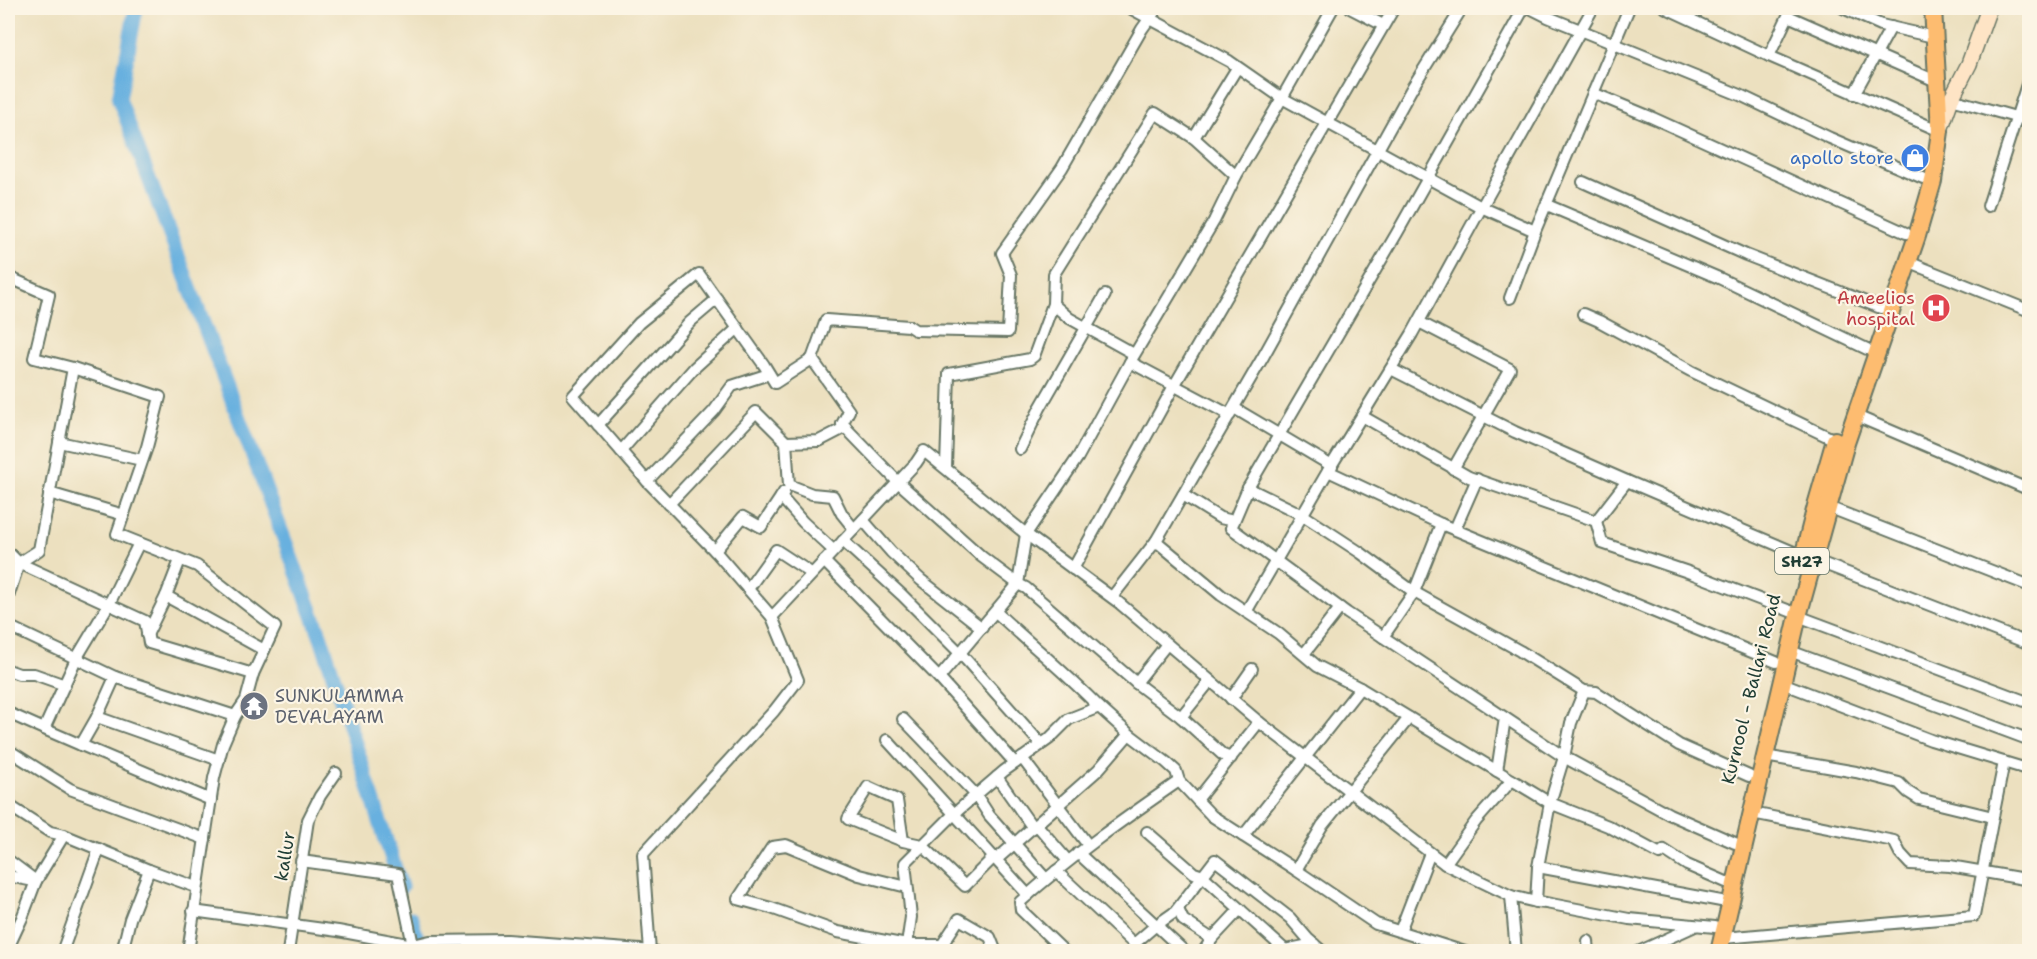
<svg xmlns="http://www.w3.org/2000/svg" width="2037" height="959" viewBox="0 0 2037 959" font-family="'Shantell Sans',sans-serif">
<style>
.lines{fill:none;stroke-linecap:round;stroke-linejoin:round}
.river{stroke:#68b0df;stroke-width:15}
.street-casing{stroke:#677665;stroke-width:14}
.secondary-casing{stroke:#677665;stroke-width:18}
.primary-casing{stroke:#677665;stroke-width:20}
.street{stroke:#fff;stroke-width:10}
.secondary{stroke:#fee4c5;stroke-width:15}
.primary{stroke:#fdbc6f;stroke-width:16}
.labels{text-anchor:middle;stroke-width:4.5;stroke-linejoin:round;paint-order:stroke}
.shield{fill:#fcf5e5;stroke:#617469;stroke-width:1.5}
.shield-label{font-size:16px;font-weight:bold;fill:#1f3d34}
.shop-label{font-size:18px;fill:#366cbe;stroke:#fcf5e5;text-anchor:end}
.health-label{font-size:18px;fill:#be3a42;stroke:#fcf5e5;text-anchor:end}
.street-label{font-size:18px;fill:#1f3d34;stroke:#fcf5e5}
.worship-label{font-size:18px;fill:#5b616d;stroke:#fcf5e5;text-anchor:start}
</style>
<rect width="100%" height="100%" fill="#fcf5e5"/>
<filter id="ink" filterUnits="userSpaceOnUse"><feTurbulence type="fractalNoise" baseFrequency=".0167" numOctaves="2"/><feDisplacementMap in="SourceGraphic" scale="12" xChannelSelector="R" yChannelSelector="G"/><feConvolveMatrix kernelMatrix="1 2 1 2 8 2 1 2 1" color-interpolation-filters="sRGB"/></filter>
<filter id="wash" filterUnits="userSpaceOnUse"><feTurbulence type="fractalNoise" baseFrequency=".008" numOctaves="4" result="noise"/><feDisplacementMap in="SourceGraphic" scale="24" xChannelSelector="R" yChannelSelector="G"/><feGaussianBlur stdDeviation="1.35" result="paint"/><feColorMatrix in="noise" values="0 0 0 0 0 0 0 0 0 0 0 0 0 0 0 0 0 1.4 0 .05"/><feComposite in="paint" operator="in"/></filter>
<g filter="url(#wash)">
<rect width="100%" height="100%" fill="#ece0bf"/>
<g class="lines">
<g class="river">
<path d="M136,8L119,99L321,637L401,887"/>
<path d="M411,918L421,952"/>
</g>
</g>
</g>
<g filter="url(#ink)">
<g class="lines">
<g class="street-casing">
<g id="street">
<path d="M1130,8L1229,61L1282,98L1333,8"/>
<path d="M1350,8L1383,25"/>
<path d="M1462,8L1412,88L1263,357L1156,541L1221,595L1278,633L1317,666L1360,688L1550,803L1608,826L1660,854L1664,850L1687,865L1726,882"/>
<path d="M1524,8L1397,233L1248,488L1303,515L1361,553L1414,592L1520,651L1584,691L1596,692L1679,745L1749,776"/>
<path d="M1530,8L1548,17L1740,95L1830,138L1923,178"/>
<path d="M1666,8L1769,56L1940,131"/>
<path d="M1843,8L1881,25L1934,37"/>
<path d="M1769,56L1788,16L1936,81"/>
<path d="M1593,93L1653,118L1906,233"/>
<path d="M1854,94L1891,27"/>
<path d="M1951,99L2030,121"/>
<path d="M1194,138L1237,68"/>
<path d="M1583,182L1746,255L1881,308"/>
<path d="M1547,205L1719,278L1867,349"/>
<path d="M1988,206L2030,75"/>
<path d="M1908,262L2030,311"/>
<path d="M8,277L49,295L34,358L73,368L160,397L147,447L117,534L197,566L275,627L253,674L149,643L145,621L19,563L8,597"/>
<path d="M1510,298L1535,231L1629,8"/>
<path d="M1053,304L1069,318L1134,354"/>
<path d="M1583,314L1599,321L1691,371L1835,440"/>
<path d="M1419,322L1510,369L1453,469"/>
<path d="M812,359L826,320L909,326L915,330L1008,332L1011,275L1002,253L1062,168L1142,29L1157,8"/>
<path d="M1130,362L1230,415"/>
<path d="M1391,369L1515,432L1627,481"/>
<path d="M1234,408L1332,466"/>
<path d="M1854,415L2030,490"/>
<path d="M1362,416L1469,477L1596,521L1627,481L1803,556"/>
<path d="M598,425L690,322L717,299"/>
<path d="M59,442L142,460"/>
<path d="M786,442L789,485L812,494L833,496L842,514L854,529"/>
<path d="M1020,449L1040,408L1105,295"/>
<path d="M621,451L694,368L738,328"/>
<path d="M946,467L949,374L1030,359L1034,356L1053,304L1054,274L1155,113L1194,138L1236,176"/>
<path d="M1328,471L1441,524L1776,662"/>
<path d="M647,481L714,411L732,386L769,374"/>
<path d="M1248,488L1231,528L1347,613L1564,757L1669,814L1735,843"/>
<path d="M784,492L781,497L803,522L833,550"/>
<path d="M49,493L124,515"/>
<path d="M1183,495L1220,518L1234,521"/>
<path d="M669,504L756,412L786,442L819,441L846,427"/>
<path d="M1828,507L2030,586"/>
<path d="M863,520L891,552L921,580L982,628"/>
<path d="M1596,521L1602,543L1688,572L1790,611"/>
<path d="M1455,529L1477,479"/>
<path d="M843,541L902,595L961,654L1041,744"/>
<path d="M715,551L743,517L761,527L781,497"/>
<path d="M8,552L19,563L39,550L73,368"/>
<path d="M180,560L166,596L264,650"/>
<path d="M1814,560L2030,644"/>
<path d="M824,561L939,678L1015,763"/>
<path d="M1073,569L1174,386L1394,8"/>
<path d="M748,589L776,550L811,573"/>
<path d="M1112,597L1156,541"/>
<path d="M996,612C1030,644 1066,673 1099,707"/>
<path d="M1246,612L1328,471L1412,334L1475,219L1593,8"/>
<path d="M1798,616L2030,703"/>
<path d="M772,617L715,551L647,481L573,396L639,323L699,274L764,365L775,383L812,359L849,411L842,424L898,482L982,557L1018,584L1026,588L1136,683L1181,717L1223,755L1231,758"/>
<path d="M8,626L115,677L235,716"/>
<path d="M147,635L166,596"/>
<path d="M1383,637L1414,592L1441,524"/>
<path d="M1790,651L2030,740"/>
<path d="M1304,654L1340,608"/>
<path d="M8,670L19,674H34L65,685"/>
<path d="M115,677L97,717L81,745L211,800"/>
<path d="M939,678L1018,584L1026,534L1078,457L1130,362L1214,221L1236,176L1282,98L1481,207L1535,231"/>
<path d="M1136,683L1167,644"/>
<path d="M1782,683L1931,740L2030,770"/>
<path d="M1584,691L1571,723L1564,757L1550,803L1538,867L1721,901"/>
<path d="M1231,699L1252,669"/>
<path d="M8,713L44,729"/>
<path d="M97,717L219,760"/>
<path d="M1181,717L1210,681"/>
<path d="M1409,718L1322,826L1296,870L1376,924L1465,952"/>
<path d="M903,719L976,795L989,815L1046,879"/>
<path d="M887,740L1028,895"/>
<path d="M81,745L44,729L76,659L109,604L139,543"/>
<path d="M8,750L70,789L205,839"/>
<path d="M1022,758L1088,845"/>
<path d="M1497,771L1505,718"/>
<path d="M997,777L1033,828"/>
<path d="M1197,800L1259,722"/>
<path d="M8,805L50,832L64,835L149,870L196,887"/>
<path d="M1752,813L1894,841L1900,853L1910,864L1950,866L2030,880"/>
<path d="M1993,817L2004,762"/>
<path d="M1037,825L1068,861"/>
<path d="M1147,832L1194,873L1203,876L1285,950L1314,944"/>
<path d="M1243,836L1360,688"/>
<path d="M903,841L848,819L868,787L897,800L903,841L922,845L965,886L994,857"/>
<path d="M1078,853L1185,952"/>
<path d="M997,859L1098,770L1129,734"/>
<path d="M8,860L36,881"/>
<path d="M301,861L398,874L413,945L410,951"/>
<path d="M1445,864L1476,821L1512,780"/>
<path d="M1056,871L1134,944L1155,926L1175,912L1215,860L1290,918L1308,939L1323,952"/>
<path d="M8,876L34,881"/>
<path d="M907,887L859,875L786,845L772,847L738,899L771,908L838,932L907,945L911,917L905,863L955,813L1004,771L1049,739L1069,719L1099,707L1129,734L1166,762L1176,771L1179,781L1212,816L1296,870"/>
<path d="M1511,896L1516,952"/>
<path d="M1536,902L1538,867"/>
<path d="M1178,909L1183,920L1212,939L1240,909"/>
<path d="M193,911L338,931L413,945L430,941L507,940L654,951"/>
<path d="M1400,931L1430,853"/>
<path d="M1723,938L1974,916L1993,817L1919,799L1908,792L1899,783L1856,772L1765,756"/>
<path d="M1588,941L1589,952"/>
<path d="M907,945H942L959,919L990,937L996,952"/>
<path d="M8,948L22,918L36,881L64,835"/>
<path d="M62,952L99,849"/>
<path d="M122,952L130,919L149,870"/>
<path d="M188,952L214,778L223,744L235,716L246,700L253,674"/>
<path d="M288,952L308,820L320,796L336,773"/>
<path d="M650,952L643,854L774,711L798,680L772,617L916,463L924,451L1026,534L1118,602L1259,722L1445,864L1511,896L1536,902L1546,903L1629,919L1715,927"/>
<path d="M1065,952L1021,910L1020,902C1070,857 1124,819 1179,781"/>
<path d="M1203,952L1212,939"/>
<path d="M1638,952L1693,927"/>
</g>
</g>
<g class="secondary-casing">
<path id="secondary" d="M1940,130L1951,99L1969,64L1989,8"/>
</g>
<g class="primary-casing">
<g id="primary">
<path d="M1801,565L1817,502L1835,440"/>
<path d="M1719,952L1798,616L1846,443L1917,236L1933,181L1940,131L1933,8"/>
</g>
</g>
<use href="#street" class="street"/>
<use href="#secondary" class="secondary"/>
<use href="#primary" class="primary"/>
</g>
</g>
<defs>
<g id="shop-disc" transform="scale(1.5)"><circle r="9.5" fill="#3f7fe0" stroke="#fcf5e5"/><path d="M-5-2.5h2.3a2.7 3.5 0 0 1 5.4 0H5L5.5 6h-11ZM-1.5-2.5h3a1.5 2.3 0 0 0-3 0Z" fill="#fff"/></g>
<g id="hospital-disc" transform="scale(1.5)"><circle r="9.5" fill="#e0444e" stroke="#fcf5e5"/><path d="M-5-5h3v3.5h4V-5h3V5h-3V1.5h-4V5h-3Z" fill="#fff"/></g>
<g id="temple-disc" transform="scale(1.5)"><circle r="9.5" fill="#6b7280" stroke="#fcf5e5"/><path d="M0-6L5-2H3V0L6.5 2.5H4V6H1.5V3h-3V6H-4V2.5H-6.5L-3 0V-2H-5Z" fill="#fff"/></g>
</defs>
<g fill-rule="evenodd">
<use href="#shop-disc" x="1915" y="158"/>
<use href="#hospital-disc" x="1936" y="308"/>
<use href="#temple-disc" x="254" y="706"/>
</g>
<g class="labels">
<rect class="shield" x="1775" y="548" width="54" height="26" rx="4.5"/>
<g class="shield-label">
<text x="1802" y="567">SH27</text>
</g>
<g class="shop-label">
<text x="1894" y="164">apollo store</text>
</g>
<g class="health-label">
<text x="1915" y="304">Ameelios<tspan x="1915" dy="21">hospital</tspan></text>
</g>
<g class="street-label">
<text transform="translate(1751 689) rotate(-76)" y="6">Kurnool - Ballari Road</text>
<text transform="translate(285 856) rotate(-81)" y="6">kallur</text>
</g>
<g class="worship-label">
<text x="275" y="702">SUNKULAMMA<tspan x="275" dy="21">DEVALAYAM</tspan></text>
</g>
</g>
<rect width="2037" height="959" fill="none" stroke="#fcf5e5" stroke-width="30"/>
</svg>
